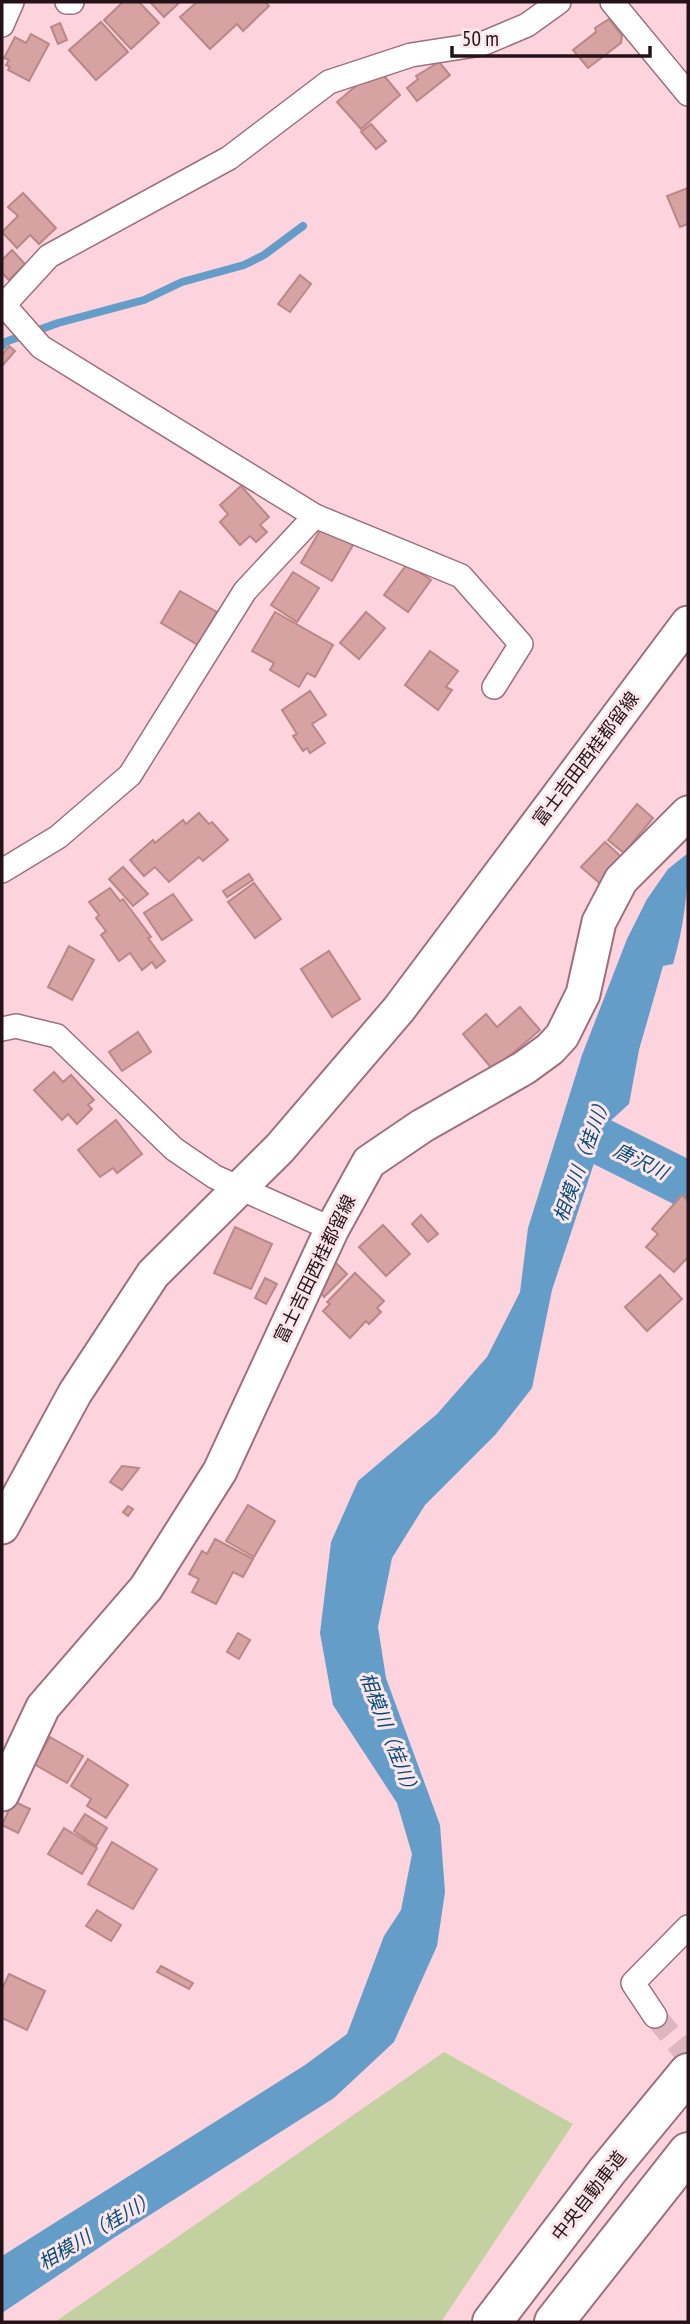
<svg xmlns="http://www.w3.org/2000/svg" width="690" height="2324" viewBox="0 0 690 2324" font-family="'PT Sans Narrow','Noto Sans JP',sans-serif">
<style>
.green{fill:#c3d1a1}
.water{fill:#649ec8}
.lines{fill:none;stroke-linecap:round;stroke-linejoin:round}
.stream{stroke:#649ec8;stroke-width:8}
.river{stroke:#649ec8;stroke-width:47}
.building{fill:#d7a3a2;stroke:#b98786;stroke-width:2}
.street-tunnel{stroke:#dcb6c0;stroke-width:23;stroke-dasharray:23 11;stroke-linecap:butt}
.street-casing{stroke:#9e707d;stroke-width:26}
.secondary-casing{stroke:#9e707d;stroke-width:37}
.highway-casing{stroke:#9e707d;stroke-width:42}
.street{stroke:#fff;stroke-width:23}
.secondary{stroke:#fff;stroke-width:33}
.highway{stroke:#fff;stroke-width:38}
.labels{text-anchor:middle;stroke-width:6;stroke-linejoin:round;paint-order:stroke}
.street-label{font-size:18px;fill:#241218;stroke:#fce6ec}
.water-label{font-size:19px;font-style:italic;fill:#004d75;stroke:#fce6ec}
</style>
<rect width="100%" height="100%" fill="#fdd3de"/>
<path class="green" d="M444,2052L573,2124L441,2322H55Z"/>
<path class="water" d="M688,853C688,891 684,927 673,964L663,966L639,1050L629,1104L607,1124L552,1290L532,1388L496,1434L425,1505L392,1558L378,1627L386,1678L440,1825L445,1892L437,1946L394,2042L334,2098L112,2239L2,2313V2256L305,2065L347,2034L384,1936L401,1910L412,1854L397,1803L333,1705L320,1633L331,1542L358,1481L437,1414L487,1357L520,1292L528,1228L582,1055L627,939L647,899L668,869Z"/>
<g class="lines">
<path class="stream" d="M2,346L5,342L58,323L144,300L182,282L244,265L264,255L303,226"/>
<path class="river" d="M594,1138L688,1185"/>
</g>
<g class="building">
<path d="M123,2H139L159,23L131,49L104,20Z"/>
<path d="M150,2H180L164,17Z"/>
<path d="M197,2H265L269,6L243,31L237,24L210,49L180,17Z"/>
<path d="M609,19L622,36L621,43L588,68L573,50L596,32L595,28Z"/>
<path d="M101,22L128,52L96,80L69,50Z"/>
<path d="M60,23L67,40L58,44L51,27Z"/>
<path d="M31,34L49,44L29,81L8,70L10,67L6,65L9,60L4,58L15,37L26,43Z"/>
<path d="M439,62L450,75L417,101L407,88L418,79L416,76Z"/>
<path d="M381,72L400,95L361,129L337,102L365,78L369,82Z"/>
<path d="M371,124L386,141L376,149L361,132Z"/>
<path d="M688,188V224L680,227L667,196Z"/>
<path d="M23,193L56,228L39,244L30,235L17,248L2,232L18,216L8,207Z"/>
<path d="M12,250L25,264L9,280L2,273V260Z"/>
<path d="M300,275L311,284L290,312L278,304Z"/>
<path d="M9,346L15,351L2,366V355Z"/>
<path d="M241,486L269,517L260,525L267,532L256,542L250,536L240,545L220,522L228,514L220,505Z"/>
<path d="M322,527L353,545L332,581L301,563Z"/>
<path d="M407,564L431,580L408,612L384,595Z"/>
<path d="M293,572L319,588L297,622L271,605Z"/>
<path d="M180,591L217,612L198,645L161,623Z"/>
<path d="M275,612L333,645L315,677L307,673L299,687L270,670L274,663L252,651Z"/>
<path d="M366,612L385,628L359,659L340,643Z"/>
<path d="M430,651L458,671L446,687L452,690L438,710L405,685Z"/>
<path d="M310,691L326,715L312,724L325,743L310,753L307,748L303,751L293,736L297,734L282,710Z"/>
<path d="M637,804L653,818L624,853L608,840Z"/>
<path d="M199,813L209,824L212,822L228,840L203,861L199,857L169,882L155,867L144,876L130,860L153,840L155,843L183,820L186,824Z"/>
<path d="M605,842L627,862L604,887L581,867Z"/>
<path d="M123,867L148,894L133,906L109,879Z"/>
<path d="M249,874L253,880L227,897L223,891Z"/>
<path d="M254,883L281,919L255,938L228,902Z"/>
<path d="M110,888L120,901L123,899L151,937L148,938L165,961L156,968L152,962L142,970L130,953L119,961L101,935L106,931L96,918L99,915L89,902Z"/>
<path d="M173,894L192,920L162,940L144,913Z"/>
<path d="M69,946L94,960L72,1000L48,987Z"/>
<path d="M329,951L360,999L332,1017L301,969Z"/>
<path d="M520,1007L540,1030L493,1070L463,1034L486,1014L497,1027Z"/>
<path d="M138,1032L151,1052L122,1071L109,1052Z"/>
<path d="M54,1072L63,1082L71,1075L94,1100L88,1105L92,1109L77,1124L68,1114L62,1120L34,1090Z"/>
<path d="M116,1120L142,1154L117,1173L113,1168L100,1177L78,1150Z"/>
<path d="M682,1195L688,1201V1257L674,1272L646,1247L658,1234L652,1229Z"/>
<path d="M421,1215L438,1234L428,1242L412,1224Z"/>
<path d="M383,1225L410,1254L386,1276L359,1247Z"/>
<path d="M235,1227L272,1244L251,1289L214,1273Z"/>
<path d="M335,1262L347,1274L324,1297L320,1290Z"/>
<path d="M355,1273L384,1301L377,1308L381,1312L369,1324L366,1321L350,1338L323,1311L330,1304L327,1302Z"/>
<path d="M660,1275L682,1299L647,1331L625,1307Z"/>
<path d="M265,1278L277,1284L266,1304L255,1298Z"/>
<path d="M122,1466L139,1468L122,1490L110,1482Z"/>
<path d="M248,1505L275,1521L254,1557L226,1541Z"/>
<path d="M128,1506L133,1509L128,1516L123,1512Z"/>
<path d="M215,1539L253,1559L243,1577L233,1572L216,1604L192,1592L199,1579L189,1574L202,1551L207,1554Z"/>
<path d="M238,1633L250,1640L239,1659L227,1652Z"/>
<path d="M50,1737L83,1756L67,1783L34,1764Z"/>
<path d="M88,1759L128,1785L106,1818L87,1806L91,1799L71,1786Z"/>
<path d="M13,1801L30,1809L18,1833L2,1825Z"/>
<path d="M85,1814L107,1828L96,1846L74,1831Z"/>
<path d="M64,1828L97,1848L82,1874L48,1854Z"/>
<path d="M112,1842L157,1869L133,1909L88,1884Z"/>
<path d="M97,1910L121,1925L111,1941L86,1926Z"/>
<path d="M161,1966L193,1983L189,1989L157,1972Z"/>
<path d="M9,1974L45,1991L27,2030L2,2018V1989Z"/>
</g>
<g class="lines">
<path class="street-tunnel" d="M655,2016L688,2056"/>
<g class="street-casing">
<g id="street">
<path d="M67,2H72"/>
<path d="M612,2L688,94"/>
<path d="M2,25L12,2"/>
<path d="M315,516L461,576L521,644L494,687"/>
<path d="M2,871L58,837L130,775L245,591L315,516L41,347L4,305L49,256L229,158L329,82L411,55L482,44L527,25L559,2"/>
<path d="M2,1029L16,1026L57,1036L174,1149L215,1177L332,1229"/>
<path d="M655,2016L633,1983L688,1927"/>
</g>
</g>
<g class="secondary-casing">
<g id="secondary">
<path d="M2,1527L75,1393L153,1274L280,1148L399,1009L688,623"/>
<path d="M2,1794L43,1707L146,1588L220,1471L332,1229L369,1162L422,1126L524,1068L550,1049L562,1036L583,994L599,922L621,880L688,813"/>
</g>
</g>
<g class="highway-casing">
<g id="highway">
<path d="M492,2322L608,2170L688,2073"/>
<path d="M554,2322L688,2152"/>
</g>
</g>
<use href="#street" class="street"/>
<use href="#secondary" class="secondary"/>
<use href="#highway" class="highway"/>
</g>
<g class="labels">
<g class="street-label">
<text transform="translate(586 759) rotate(-53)" y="6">富士吉田西桂都留線</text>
<text transform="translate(315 1269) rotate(-64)" y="6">富士吉田西桂都留線</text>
<text transform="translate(589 2196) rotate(-52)" y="6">中央自動車道</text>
</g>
<g class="water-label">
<text transform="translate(582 1158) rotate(-70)" y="7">相模川（桂川）</text>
<text transform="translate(641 1161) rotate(26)" y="7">唐沢川</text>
<text transform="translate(390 1735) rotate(69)" y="7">相模川（桂川）</text>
<text transform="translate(97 2230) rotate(-31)" y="7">相模川（桂川）</text>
</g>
</g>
<rect width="690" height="2324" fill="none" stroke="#241218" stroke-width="7"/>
<path d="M452 46v10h198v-10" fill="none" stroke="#241218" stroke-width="3.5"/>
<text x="462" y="46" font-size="21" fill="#241218" stroke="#fce6ec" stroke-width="5" paint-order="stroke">50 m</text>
</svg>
